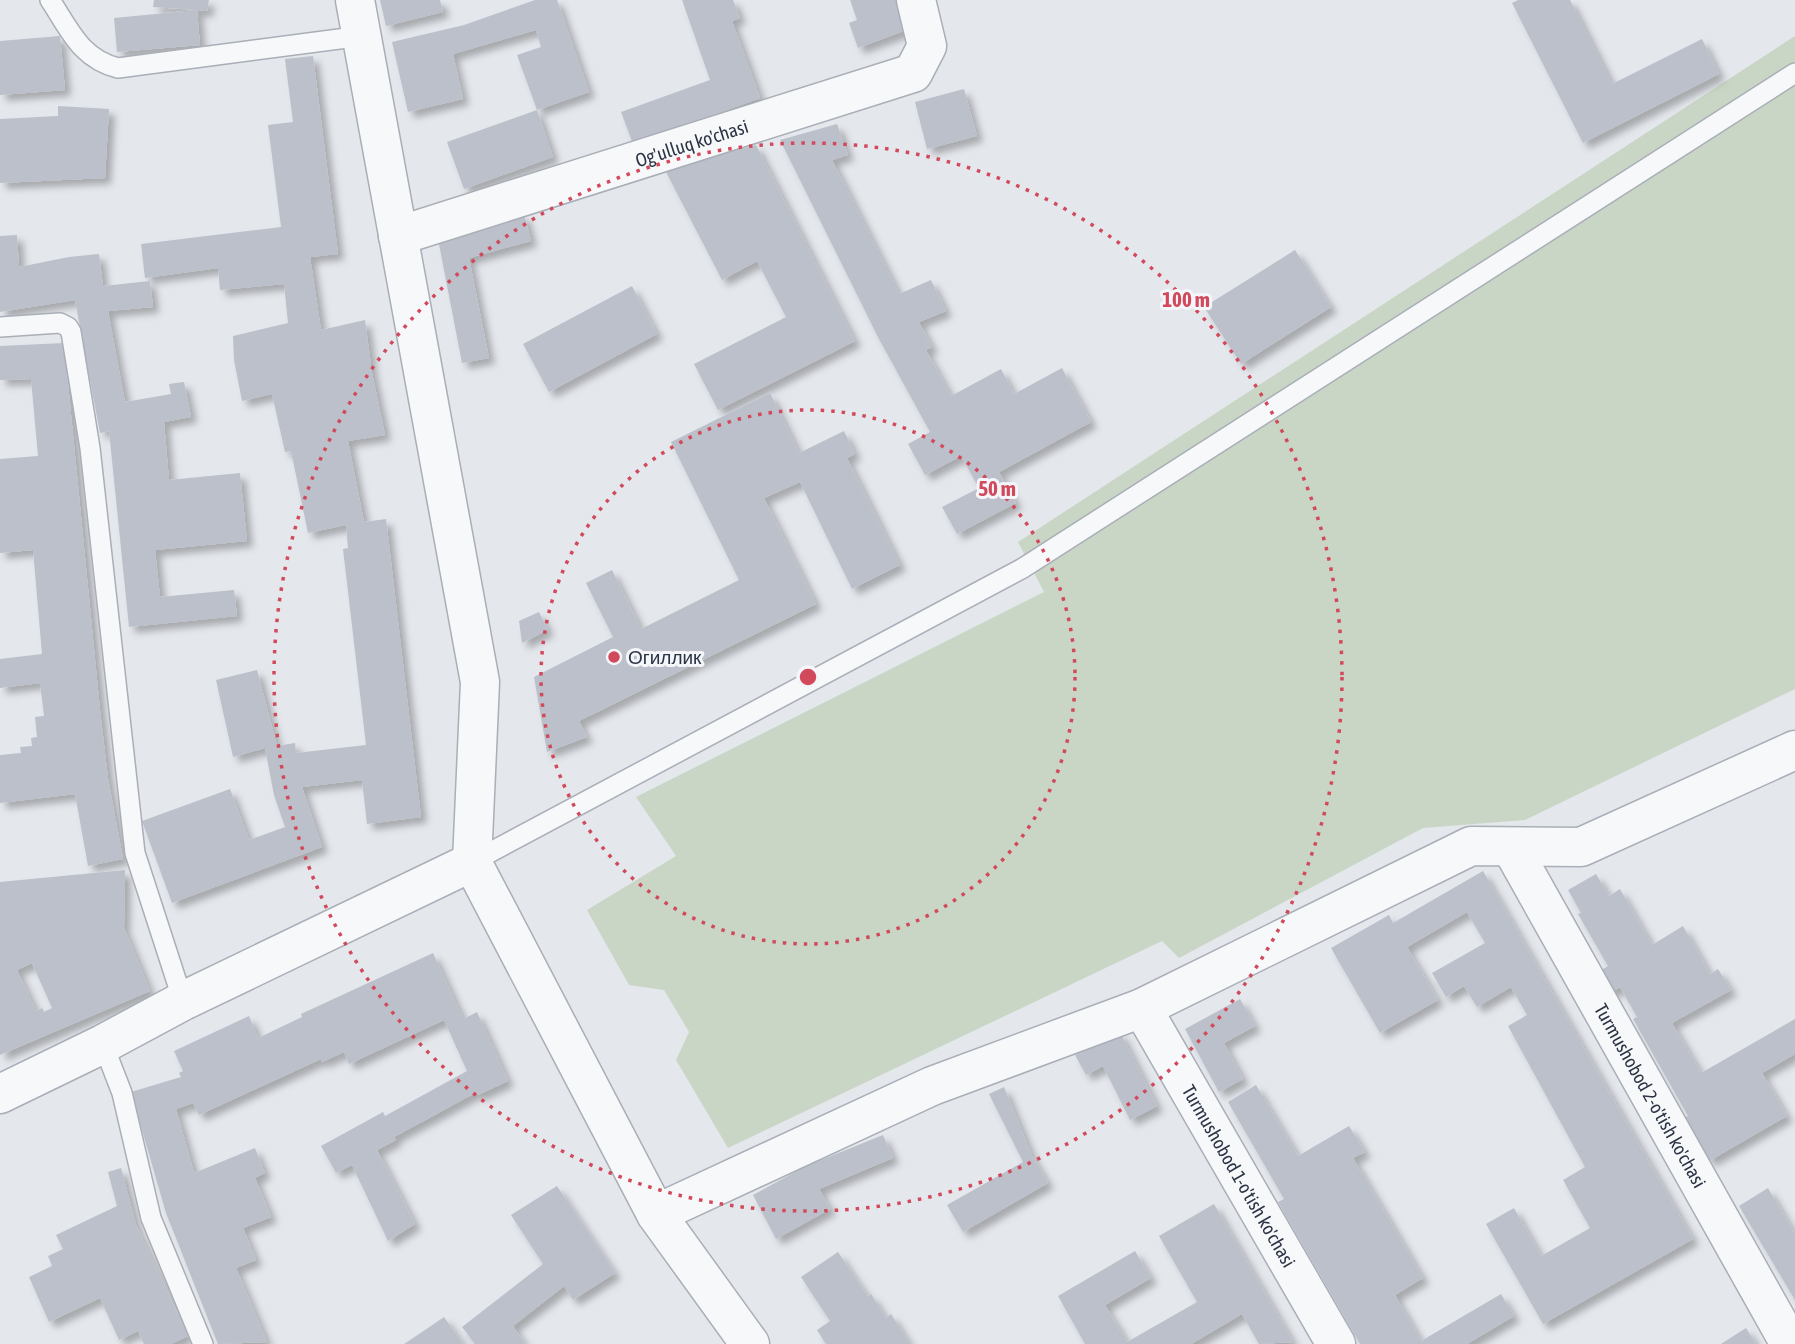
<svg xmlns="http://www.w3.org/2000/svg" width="1795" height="1344" viewBox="0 0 1795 1344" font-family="'Asap Condensed',sans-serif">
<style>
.green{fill:#c9d6c5}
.building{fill:#bbc0ca;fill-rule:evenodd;filter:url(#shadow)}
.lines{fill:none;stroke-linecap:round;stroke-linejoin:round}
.service-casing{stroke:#a9aeb7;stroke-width:22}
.minor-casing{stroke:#a9aeb7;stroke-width:41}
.tertiary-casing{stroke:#a9aeb7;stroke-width:41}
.service{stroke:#f7f8fa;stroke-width:19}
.minor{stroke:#f7f8fa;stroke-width:38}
.tertiary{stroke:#f7f8fa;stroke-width:38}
.ring{fill:none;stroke:#d1495b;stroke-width:3.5;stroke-dasharray:3.5 7}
.poi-dot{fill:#d1495b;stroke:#f4f6f9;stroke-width:2.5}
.labels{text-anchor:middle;stroke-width:6;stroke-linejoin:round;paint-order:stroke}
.street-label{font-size:19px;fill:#2b3445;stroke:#f4f6f9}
.poi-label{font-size:19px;fill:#2b3445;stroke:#f4f6f9;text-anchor:start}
.centre{fill:#d1495b;stroke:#f4f6f9;stroke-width:3.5}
.ring-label{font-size:21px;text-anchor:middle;font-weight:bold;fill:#d1495b;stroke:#f4f6f9;stroke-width:6;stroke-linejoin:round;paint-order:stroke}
</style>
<defs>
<filter id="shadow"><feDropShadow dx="6" dy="6" stdDeviation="3.5" flood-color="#0004"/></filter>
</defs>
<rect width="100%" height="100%" fill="#e4e7ec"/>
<path class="green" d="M1795,36V689L1525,820L1423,828L1179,958L1162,941L728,1148L676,1060L689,1032L664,990L629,985L587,910L676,856L636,797L1044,592L1018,542Z"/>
<g class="building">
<path d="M154,0H209L207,11L197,10L200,45L117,52L114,18L197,10L153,7Z"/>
<path d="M380,0H440L443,12L386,26Z"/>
<path d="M535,0H557L589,92L537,110L517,55L541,47L536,30L453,54L463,99L408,112L392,42L464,25Z"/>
<path d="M682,0H733L740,18L732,21L760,98L633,144L621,112L710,80Z"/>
<path d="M850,0H898L909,29L858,48L849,23L857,20Z"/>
<path d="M1518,0H1570L1612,84L1702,39L1719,74L1583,143L1512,3Z"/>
<path d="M60,36L65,90L0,95V41Z"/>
<path d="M313,56L338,254L310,257L321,330L365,320L372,373L385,435L348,441L364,522L386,519L421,817L367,824L362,780L302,787L322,847L172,903L142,821L230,789L249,840L285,827L274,795L265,748L233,757L216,680L257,670L277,746L295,743L296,753L366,745L343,549L348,548L346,525L308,533L291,451L285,452L272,394L242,401L234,360L233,336L288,323L284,284L220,290L218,268L145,278L141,244L281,227L268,125L293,122L285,59Z"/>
<path d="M964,89L977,136L927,149L915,102Z"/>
<path d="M58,106L109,109L105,178L0,183V119L58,116Z"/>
<path d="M537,110L553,157L464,189L447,142Z"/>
<path d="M837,124L848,155L832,160L899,294L931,280L946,311L919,322L932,347L926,350L951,396L1001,369L1014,394L1062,368L1091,422L999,472L1016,503L957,534L942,507L979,488L961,456L925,475L908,444L930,432L879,339L780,140Z"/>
<path d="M756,145L855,341L718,410L694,364L786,317L757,261L722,280L665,170Z"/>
<path d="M524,214L531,241L469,258L489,358L462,363L438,239Z"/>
<path d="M17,235L19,267L69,257L99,254L103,286L150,281L153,307L108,311L125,402L171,394L169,384L184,382L191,417L164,422L169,480L240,473L247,541L155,550L160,597L234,590L237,616L129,627L109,431L100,433L75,300L0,312V236Z"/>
<path d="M1295,250L1331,307L1241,364L1204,307Z"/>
<path d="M632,286L657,334L549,392L523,344Z"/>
<path d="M64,343L100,710L108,779L123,859L88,866L75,794L0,803V755L21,753L20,747L32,746L31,738L37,737L35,717L44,716L40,683L0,688V659L42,654L33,550L0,553V459L38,456L31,379L0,380V346Z"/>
<path d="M770,393L799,453L844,431L855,454L847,458L900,565L852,589L800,482L764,498L816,604L579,721L587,737L547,752L534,677L613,637L586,583L612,570L641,629L739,580L671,442Z"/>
<path d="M539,612L548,630L522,643L519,621Z"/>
<path d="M125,870L124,928L150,991L0,1055V882ZM32,963L52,1008L44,1012L42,1008L36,1011L17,970Z"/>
<path d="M1483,871L1693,1239L1543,1324L1486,1224L1514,1208L1541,1256L1590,1228L1563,1180L1585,1167L1508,1026L1527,1015L1511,987L1477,1007L1464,986L1446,997L1432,973L1485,943L1467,912L1407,947L1438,1000L1380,1033L1331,948L1389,915L1393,923Z"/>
<path d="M1596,874L1609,896L1620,889L1652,945L1683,926L1710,974L1718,969L1731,990L1672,1023L1701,1073L1795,1019V1054L1762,1073L1787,1116L1709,1161L1685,1117L1688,1116L1633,1019L1637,1017L1620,987L1608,994L1596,973L1608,966L1578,914L1581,913L1568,890Z"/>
<path d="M433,953L463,1019L477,1012L508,1081L478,1095L477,1092L394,1137L396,1140L377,1150L415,1224L388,1241L352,1165L336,1173L321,1146L383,1112L385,1116L467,1071L444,1020L349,1064L344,1052L322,1062L321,1059L199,1115L193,1103L176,1109L194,1173L255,1148L265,1173L255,1178L271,1217L243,1228L256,1260L236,1268L267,1342L218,1344L166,1213L131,1092L181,1077L179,1073L183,1071L174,1051L249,1016L258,1038L302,1017L301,1014Z"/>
<path d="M1240,999L1255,1026L1224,1043L1243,1079L1219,1092L1185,1029Z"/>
<path d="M1120,1032L1157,1106L1130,1120L1103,1066L1086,1075L1075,1055Z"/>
<path d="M1256,1085L1298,1156L1349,1126L1365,1152L1353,1158L1423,1278L1395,1295L1421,1341L1501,1294L1514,1316L1467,1344H1360L1278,1202L1284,1199L1228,1102Z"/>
<path d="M1004,1087L1032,1156L1048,1183L963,1232L947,1205L1023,1162L989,1094Z"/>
<path d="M883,1135L893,1158L819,1189L830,1209L776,1239L753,1195L806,1166Z"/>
<path d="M121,1168L136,1225L188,1336L171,1344H144L138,1331L119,1340L100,1298L49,1322L29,1277L52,1266L48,1256L63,1249L56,1235L117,1206L108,1172Z"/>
<path d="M557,1186L615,1273L573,1300L564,1286L513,1326L525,1344H475L462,1327L543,1264L511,1215Z"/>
<path d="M1768,1188L1795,1234V1300L1739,1206Z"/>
<path d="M1214,1204L1293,1342L1259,1344L1242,1314L1191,1344H1085L1058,1296L1135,1251L1151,1278L1105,1305L1127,1342L1197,1302L1159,1236Z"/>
<path d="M838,1252L868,1297L871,1294L886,1318L891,1314L910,1344H826L817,1330L830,1321L801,1277Z"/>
<path d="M444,1317L463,1344H404L425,1330Z"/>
<path d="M1746,1328L1756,1344H1721Z"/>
</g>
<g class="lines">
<g class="service-casing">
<g id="service">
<path d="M50,0C70,30 81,59 118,68L362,36"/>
<path d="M0,327L60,323L68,327L71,332L90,448L135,853L183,1001"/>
<path d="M472,862L1023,568L1795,73"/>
<path d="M103,1044L122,1093L151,1218L203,1344"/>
</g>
</g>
<g class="minor-casing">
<g id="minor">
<path id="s1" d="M398,236L913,73L927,46L916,0"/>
<path id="s2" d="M1511,847L1790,1344"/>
<path id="s3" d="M1142,1008L1336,1344"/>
<path d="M656,1214L932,1086L1142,1008L1471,846L1581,847L1795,750"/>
</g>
</g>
<g class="tertiary-casing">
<g id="tertiary">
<path d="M355,0L480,682L472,862L656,1214L750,1344"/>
<path d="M0,1094L103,1044L183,1001L472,862"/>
</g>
</g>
<use href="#service" class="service"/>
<use href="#minor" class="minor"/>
<use href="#tertiary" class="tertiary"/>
</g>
<g class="ring">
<circle cx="808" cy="677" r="267"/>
<circle cx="808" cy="677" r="534"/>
</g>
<circle class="poi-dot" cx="614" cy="657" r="7"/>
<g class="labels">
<g class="street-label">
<text dy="7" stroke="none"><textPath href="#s1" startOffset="308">Og'ulluq ko'chasi</textPath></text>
<text dy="7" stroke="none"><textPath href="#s2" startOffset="285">Turmushobod 2-o'tish ko'chasi</textPath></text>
<text dy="7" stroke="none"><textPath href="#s3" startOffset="194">Turmushobod 1-o'tish ko'chasi</textPath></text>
</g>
<g class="poi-label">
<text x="628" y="664">Огиллик</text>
</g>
</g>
<circle cx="808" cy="677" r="10" class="centre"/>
<g class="ring-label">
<text x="1186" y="307">100 m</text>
<text x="997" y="496">50 m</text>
</g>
</svg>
